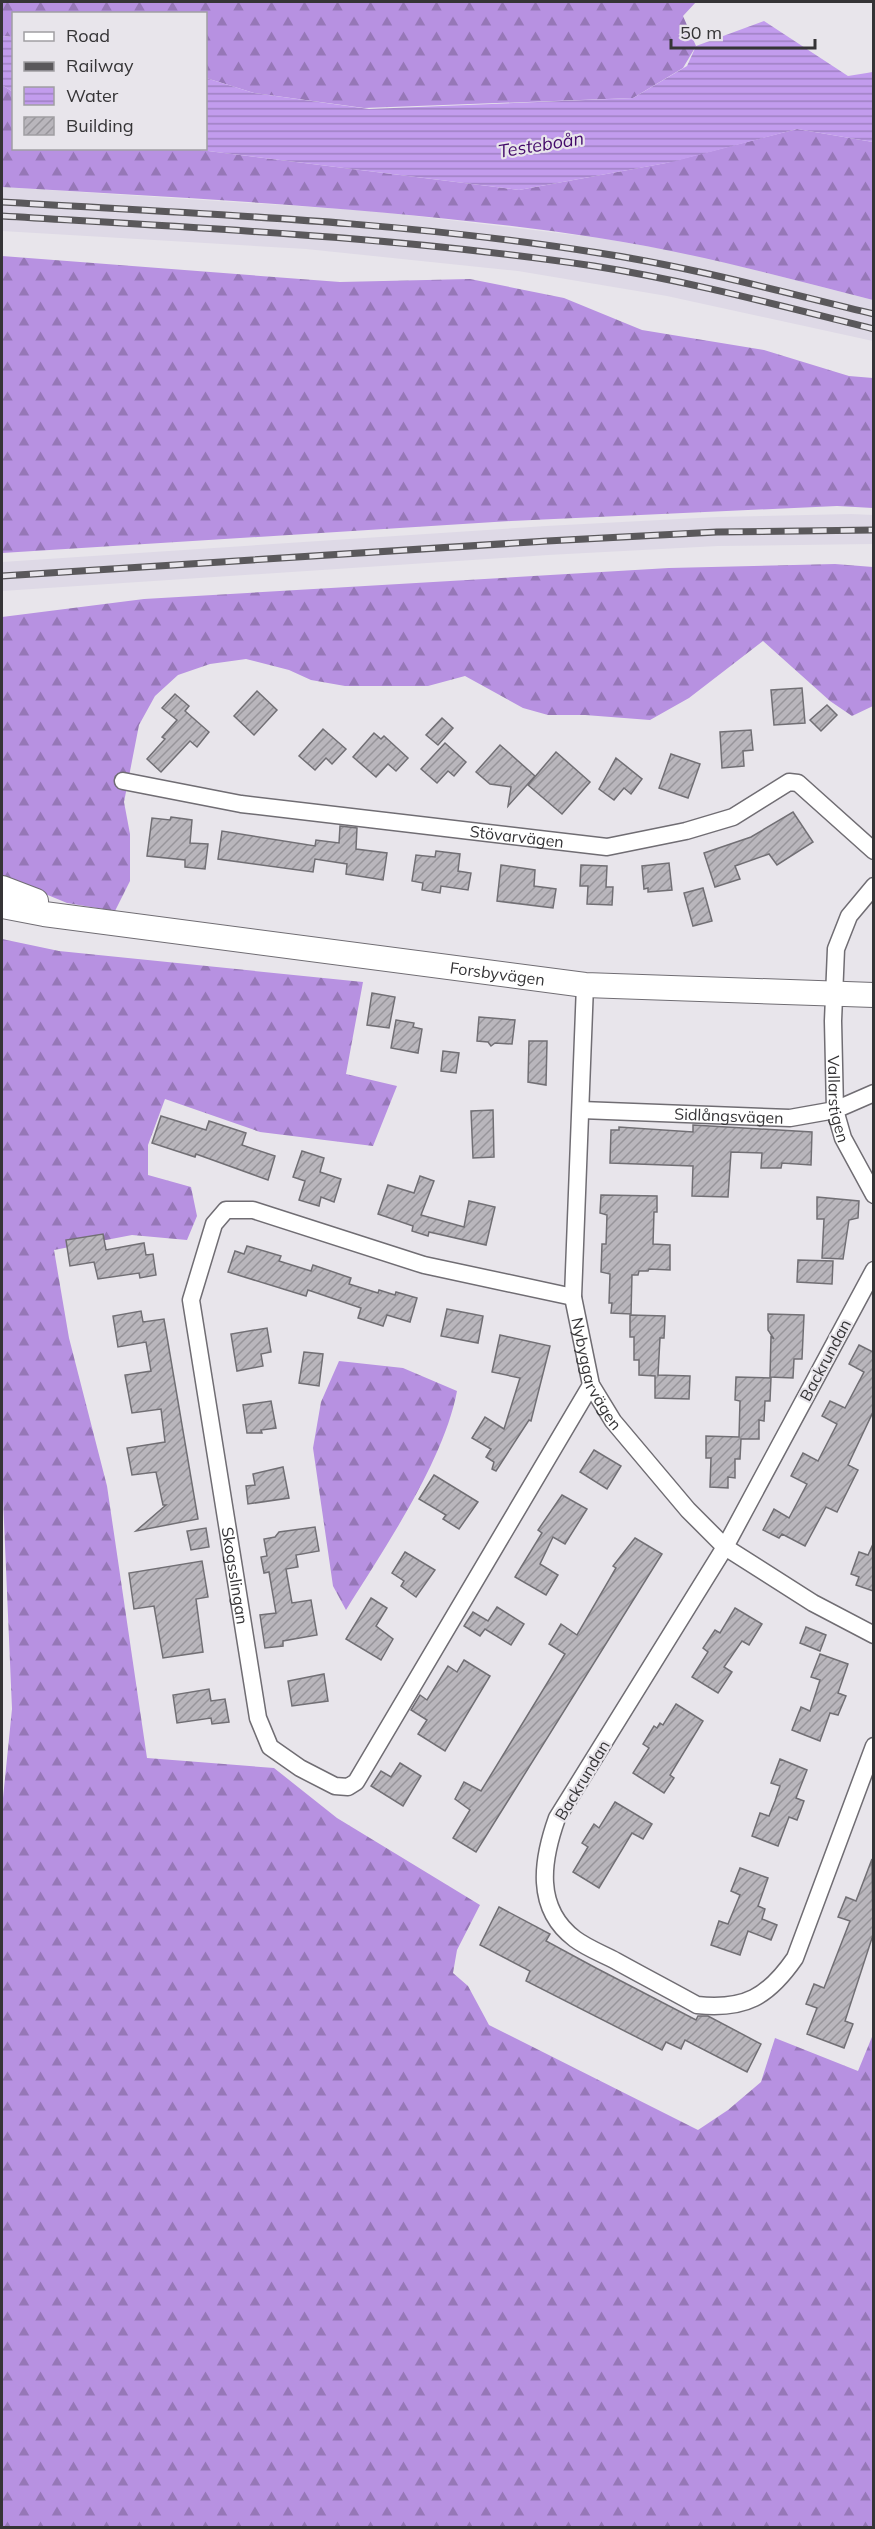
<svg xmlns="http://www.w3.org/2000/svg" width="875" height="2529" viewBox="0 0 875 2529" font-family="Mulish,sans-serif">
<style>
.built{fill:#ded9e6}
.forest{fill:url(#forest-firs)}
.water{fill:url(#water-rules)}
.building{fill:url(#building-hatch);stroke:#716f74;stroke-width:1.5}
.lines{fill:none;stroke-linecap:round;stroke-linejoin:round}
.street-casing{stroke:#706d73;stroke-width:19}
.secondary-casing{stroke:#706d73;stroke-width:26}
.street{stroke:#fff;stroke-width:16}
.secondary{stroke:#fff;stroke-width:24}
.rail-casing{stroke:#5a585b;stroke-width:7}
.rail{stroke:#e8e5eb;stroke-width:4.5;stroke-dasharray:14;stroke-linecap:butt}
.labels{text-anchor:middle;stroke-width:4.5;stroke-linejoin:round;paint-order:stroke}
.street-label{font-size:16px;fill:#353436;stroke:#e8e5eb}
.water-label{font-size:18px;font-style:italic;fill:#430a6a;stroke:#e8e5eb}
</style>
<defs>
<pattern id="forest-firs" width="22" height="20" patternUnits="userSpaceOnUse" patternTransform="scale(1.5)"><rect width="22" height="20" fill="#b791e1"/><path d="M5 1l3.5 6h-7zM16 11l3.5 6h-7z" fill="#9677b7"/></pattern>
<pattern id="water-rules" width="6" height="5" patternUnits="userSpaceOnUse" patternTransform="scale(1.5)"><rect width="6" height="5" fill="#c29ced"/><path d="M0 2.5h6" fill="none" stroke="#9e80c1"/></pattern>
<pattern id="building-hatch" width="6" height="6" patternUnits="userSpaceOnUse" patternTransform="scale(1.5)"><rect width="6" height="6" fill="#b9b6bc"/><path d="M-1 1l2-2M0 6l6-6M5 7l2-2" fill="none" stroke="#97959a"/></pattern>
</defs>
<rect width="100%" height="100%" fill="#e8e5eb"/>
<g class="built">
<path d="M2,187L373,211L600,238L692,254L873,300V341L667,296L518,271L306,249L2,231Z"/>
<path d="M851,514L873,515V544L718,546L548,555L2,591V562L546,526L717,517Z"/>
</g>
<g class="forest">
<path d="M2,2H696L683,16L696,46L683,68L633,98L364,108L254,93L206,78V14H14L13,37L2,36Z"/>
<path d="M2,85L13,92L14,148L192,149L519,190L666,163L797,129L873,142V300C782,277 692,252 599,238C401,208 201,199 2,187Z"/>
<path d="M2,256L340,282L470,279L564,298L642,330L764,350L849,376L873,378V508L837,506L511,521L2,553Z"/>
<path d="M835,564L873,567V706L852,716L830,701L763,641L689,698L650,720L585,715H548L523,708L465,676L428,686H345L311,680L289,670L246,659L210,664L178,675L155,696L139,725L124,802L130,834V881L115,911L67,903L2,876V617L144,599L669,568Z"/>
<path d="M2,939L59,951L363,982L346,1074L397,1086L373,1146L260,1132L165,1099L148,1145V1175L191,1187L197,1216L187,1240L132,1235L54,1250L69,1338L107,1486L147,1758L274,1768L337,1818L480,1905L457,1950L453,1973L468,1986L489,2025L698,2130L728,2110L761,2082L775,2038L858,2071L874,2032L873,2527H2V1808L12,1709L2,1475Z"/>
<path d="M339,1361L403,1368L457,1391C444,1461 384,1549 346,1610L333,1586L313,1448L321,1402Z"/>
</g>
<g class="water">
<path d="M764,21L848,76L873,72V142L797,129L672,162L519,190L192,149L206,148V78L254,93L369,109L633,98L687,66L696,46Z"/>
<path d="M2,36L13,37V92L2,85Z"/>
</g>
<g class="building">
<path d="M802,688L805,723L774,725L771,690Z"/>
<path d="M257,691L277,710L254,735L234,716Z"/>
<path d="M175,694L189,706L185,711L209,732L197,747L190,741L161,772L147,759L165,739L162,737L177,720L162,708Z"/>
<path d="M827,705L837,715L821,731L810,720Z"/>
<path d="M442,718L453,728L438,745L426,735Z"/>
<path d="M323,729L346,749L332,764L326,758L315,770L299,756Z"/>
<path d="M751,730L753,750L743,751L744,766L722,768L720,732Z"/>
<path d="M374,733L381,739L384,736L408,758L396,771L388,764L376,777L353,757Z"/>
<path d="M445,743L466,762L454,776L448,771L437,783L421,769Z"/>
<path d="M500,745L535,776L508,806L511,787L490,784L476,772Z"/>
<path d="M556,752L590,782L562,814L528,785Z"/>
<path d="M671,754L700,764L688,798L659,788Z"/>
<path d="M616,758L642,779L631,794L624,788L614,800L599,789Z"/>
<path d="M793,812L813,842L777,865L769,854L735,866L740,879L715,887L704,853L751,837Z"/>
<path d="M171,817L192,820L190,843L208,844L205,869L185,867V860L147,856L152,818L170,820Z"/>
<path d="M340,826L357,828L356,849L387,853L383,880L346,874L347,864L315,859L313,872L218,859L222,831L315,846L316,840L339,843Z"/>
<path d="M436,851L460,854L458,871L471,873L468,890L441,886L440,893L422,890L423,883L412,881L416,855L435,857Z"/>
<path d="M669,863L672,890L648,892V888L644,889L642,866Z"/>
<path d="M501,865L535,870L534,886L556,889L553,908L497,901Z"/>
<path d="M581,865L607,866L606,887H613L612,905L587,904L588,886H580Z"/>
<path d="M703,888L712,921L693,926L684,893Z"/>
<path d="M372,993L395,997L389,1028L367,1025Z"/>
<path d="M479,1017L515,1020L512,1044L495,1043L491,1046L488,1042L477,1041Z"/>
<path d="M396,1020L414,1023L413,1027L422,1029L418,1053L391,1048Z"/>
<path d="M529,1041H547L546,1085L528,1082Z"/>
<path d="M443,1051L459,1053L456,1073L441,1071Z"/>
<path d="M493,1110L494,1157L473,1158L471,1111Z"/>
<path d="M161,1116L206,1130L209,1121L246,1133L242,1145L275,1156L268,1180L196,1154L195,1157L152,1143Z"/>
<path d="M693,1125L812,1132L811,1165L782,1163L781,1168H761L762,1153L731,1152L728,1197L692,1196L693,1166L610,1163L611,1130H619V1127L693,1132Z"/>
<path d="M302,1151L324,1158L320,1172L341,1179L334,1202L321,1197L319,1206L299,1200L305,1181L293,1177Z"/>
<path d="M420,1176L434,1181L421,1215L464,1227L469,1201L495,1207L486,1245L429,1232L428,1236L412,1231L413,1226L378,1214L388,1185L414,1193Z"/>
<path d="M601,1195L657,1196V1212H654L653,1244L670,1245V1270L649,1269L648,1271H639L638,1275H632L631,1314L611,1313L612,1303H609L610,1274L601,1272L602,1244H606L607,1215L600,1213Z"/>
<path d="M817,1197L859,1201L858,1218L849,1220L843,1259L822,1258L824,1219H817Z"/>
<path d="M103,1234L106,1250L144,1243L146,1255L153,1254L156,1275L140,1278L139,1273L98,1279L94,1262L70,1266L66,1240Z"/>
<path d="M247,1246L281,1256L279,1261L311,1271L313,1265L351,1278L349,1284L378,1293L379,1290L395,1295L396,1292L417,1298L410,1322L387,1315L383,1326L358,1318L361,1308L308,1290L306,1296L228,1272L235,1251L244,1254Z"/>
<path d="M798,1260L833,1261L832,1284L797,1282Z"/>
<path d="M447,1309L483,1316L478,1343L441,1336Z"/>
<path d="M141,1311L143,1322L164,1319L198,1519L136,1531L166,1505H163L156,1472L132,1475L127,1448L165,1442L161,1409L132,1413L125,1375L151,1371L146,1342L118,1347L113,1316Z"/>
<path d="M768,1314L804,1315L802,1359H794L793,1378L770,1377L771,1337L774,1339L768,1330Z"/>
<path d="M630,1315L665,1316L664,1338H660L658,1375L690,1376L689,1399L655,1398V1376L639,1375V1360H634V1337H630Z"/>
<path d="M267,1328L271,1352L261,1354L263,1366L237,1371L231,1334Z"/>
<path d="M500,1335L550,1346L531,1421L529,1420L496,1471L492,1469L494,1462L486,1457L491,1449L472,1438L485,1417L504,1429L520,1378L492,1372Z"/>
<path d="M859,1345L873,1352V1412L848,1465L858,1470L837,1512L826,1507L805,1546L782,1534L779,1538L763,1530L774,1509L789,1518L807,1484L791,1476L803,1453L818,1461L837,1424L822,1416L830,1401L845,1408L864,1372L849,1364Z"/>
<path d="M304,1352L323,1354L319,1386L299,1383Z"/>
<path d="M736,1377L771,1378L770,1401H765L764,1421L759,1420V1439H741L740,1459H735V1478L728,1477V1488L710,1487L711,1458H706V1436L739,1437L740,1401L735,1400Z"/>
<path d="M271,1401L276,1428L261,1430L262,1433H247L243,1405Z"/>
<path d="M594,1450L621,1466L607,1489L580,1472Z"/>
<path d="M283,1467L289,1498L248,1504L246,1486L255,1485L253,1474Z"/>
<path d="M434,1475L478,1502L459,1529L443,1519L446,1515L419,1499Z"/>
<path d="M562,1495L587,1509L565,1544L553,1537L540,1564L558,1575L546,1595L515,1577L542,1533L538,1530Z"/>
<path d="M315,1527L319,1551L296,1555L298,1567L286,1569L292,1603L311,1600L317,1635L283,1641V1646L265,1648L260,1615L276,1613L269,1572L264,1573L261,1557L267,1556L264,1539L275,1537L279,1532Z"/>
<path d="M206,1528L209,1547L191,1550L187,1531Z"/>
<path d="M635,1538L662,1554L476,1852L453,1838L470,1810L455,1799L464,1782L481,1791L565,1654L549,1644L561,1624L577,1635L616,1568L613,1566Z"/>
<path d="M873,1544V1591L856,1585L859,1577L851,1574L859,1552L868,1555Z"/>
<path d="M405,1552L435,1570L416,1597L401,1586L404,1581L392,1573Z"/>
<path d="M202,1561L208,1597L196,1599L203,1652L163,1658L154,1606L134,1609L129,1573Z"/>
<path d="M371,1598L387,1608L376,1626L393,1639L381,1660L346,1639Z"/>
<path d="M497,1607L524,1624L511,1645L485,1629L480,1636L464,1626L473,1612L488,1621Z"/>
<path d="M735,1608L762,1624L749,1645L742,1641L724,1667L732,1672L718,1693L692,1677L708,1652L703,1648L715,1630L720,1633Z"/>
<path d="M806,1627L826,1635L820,1651L800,1643Z"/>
<path d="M820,1654L848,1664L838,1693L846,1696L838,1715L830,1713L820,1741L792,1730L801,1707L810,1711L820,1680L811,1677Z"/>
<path d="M464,1660L490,1676L445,1751L418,1734L427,1720L411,1710L420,1695L427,1700L448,1666L457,1672Z"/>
<path d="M324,1674L328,1701L292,1706L288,1681Z"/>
<path d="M209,1689L211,1701L225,1699L229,1722L212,1724L211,1718L177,1723L173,1695Z"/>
<path d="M676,1704L703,1721L670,1775L674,1778L664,1793L633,1773L649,1748L643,1744L654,1726L657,1728L660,1723L663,1725Z"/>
<path d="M780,1759L807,1770L796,1798L804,1801L800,1812L797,1820L789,1817L778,1846L752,1836L760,1813L769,1816L775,1801L780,1786L771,1783Z"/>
<path d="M400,1763L421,1776L403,1806L371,1786L381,1771L391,1777Z"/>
<path d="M615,1802L652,1824L643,1839L632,1833L599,1888L573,1872L588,1847L582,1843L594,1824L599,1828Z"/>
<path d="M872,1859L873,1935L845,2021L853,2024L844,2048L807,2034L817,2008L806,2004L814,1984L824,1988L850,1921L838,1917L846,1897L856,1901Z"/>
<path d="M740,1868L768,1878L758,1906L765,1909L762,1919L777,1925L771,1940L748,1931L740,1955L711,1945L719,1921L728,1924L740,1895L731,1891Z"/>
<path d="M499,1907L550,1934L546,1941L596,1968L696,2020L698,2016H708L761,2044L747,2072L685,2040L681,2049L666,2042L662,2050L526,1981L530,1971L480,1945Z"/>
</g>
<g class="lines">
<g class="street-casing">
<g id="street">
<path id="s1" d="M123,781L241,804L607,847L686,831L733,817L789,782L798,783L874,851"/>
<path id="s2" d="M874,886L849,916L836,949L833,1021L835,1110L843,1138L874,1195"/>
<path id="s3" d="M585,985L573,1297L591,1385L613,1421L688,1510L725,1547L813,1603L874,1635"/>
<path id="s4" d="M581,1110L790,1118L835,1110L874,1093"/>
<path d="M874,1270L725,1547L557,1818C542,1860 534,1908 575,1939C587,1948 603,1954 616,1961C643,1976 670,1990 697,2005C745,2010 768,1997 795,1958L874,1746"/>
<path id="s5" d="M573,1297L424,1265L253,1210H226L214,1224L191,1300L258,1718L270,1747L300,1768L335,1786L348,1787L356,1782L591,1385"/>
</g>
</g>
<g class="secondary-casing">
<g id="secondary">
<path d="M2,888L36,901"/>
<path id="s6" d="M2,906L44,914L585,985L874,995"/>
</g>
</g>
<use href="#street" class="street"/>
<use href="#secondary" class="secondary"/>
<g class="rail-casing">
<g id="rail">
<path d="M2,202C201,214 401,221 599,253C692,267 782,292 874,314"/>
<path d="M2,216C200,228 398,237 594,266C689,281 781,306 874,329"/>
<path d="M2,576L547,541L717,532L874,530"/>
</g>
</g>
<use href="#rail" class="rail"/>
</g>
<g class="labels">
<g class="street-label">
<text dy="6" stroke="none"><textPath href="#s1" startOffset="398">Stövarvägen</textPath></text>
<text dy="6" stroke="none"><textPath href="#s6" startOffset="500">Forsbyvägen</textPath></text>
<text dy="6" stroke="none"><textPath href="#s2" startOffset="225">Vallarstigen</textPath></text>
<text dy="6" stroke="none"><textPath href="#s4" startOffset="148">Sidlångsvägen</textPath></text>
<text transform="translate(825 1360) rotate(-62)" y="6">Backrundan</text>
<text dy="6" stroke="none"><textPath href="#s3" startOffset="393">Nybyggarvägen</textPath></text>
<text dy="6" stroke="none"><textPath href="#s5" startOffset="736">Skogsslingan</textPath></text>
<text transform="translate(582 1780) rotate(-59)" y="6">Backrundan</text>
</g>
<g class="water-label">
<text transform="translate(541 145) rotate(-9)" y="6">Testeboån</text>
</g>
</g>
<rect width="875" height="2529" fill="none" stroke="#353436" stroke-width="6"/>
<rect x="12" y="12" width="195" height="138" fill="#e8e5eb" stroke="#a09ea3" stroke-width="1.5"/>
<rect x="24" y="32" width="30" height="9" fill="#ffffff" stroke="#a09ea3" stroke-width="1.5"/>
<text x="66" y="42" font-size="18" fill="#353436">Road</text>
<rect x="24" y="62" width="30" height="9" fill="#5a585b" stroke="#a09ea3" stroke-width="1.5"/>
<text x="66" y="72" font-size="18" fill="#353436">Railway</text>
<rect x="24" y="87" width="30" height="18" fill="url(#water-rules)" stroke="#a09ea3" stroke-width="1.5"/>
<text x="66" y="102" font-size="18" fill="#353436">Water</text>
<rect x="24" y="117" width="30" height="18" fill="url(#building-hatch)" stroke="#a09ea3" stroke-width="1.5"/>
<text x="66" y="132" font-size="18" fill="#353436">Building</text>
<path d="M671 39v9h144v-9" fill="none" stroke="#353436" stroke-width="3"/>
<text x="680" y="39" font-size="18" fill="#353436" stroke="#e8e5eb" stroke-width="4.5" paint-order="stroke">50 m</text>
</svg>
